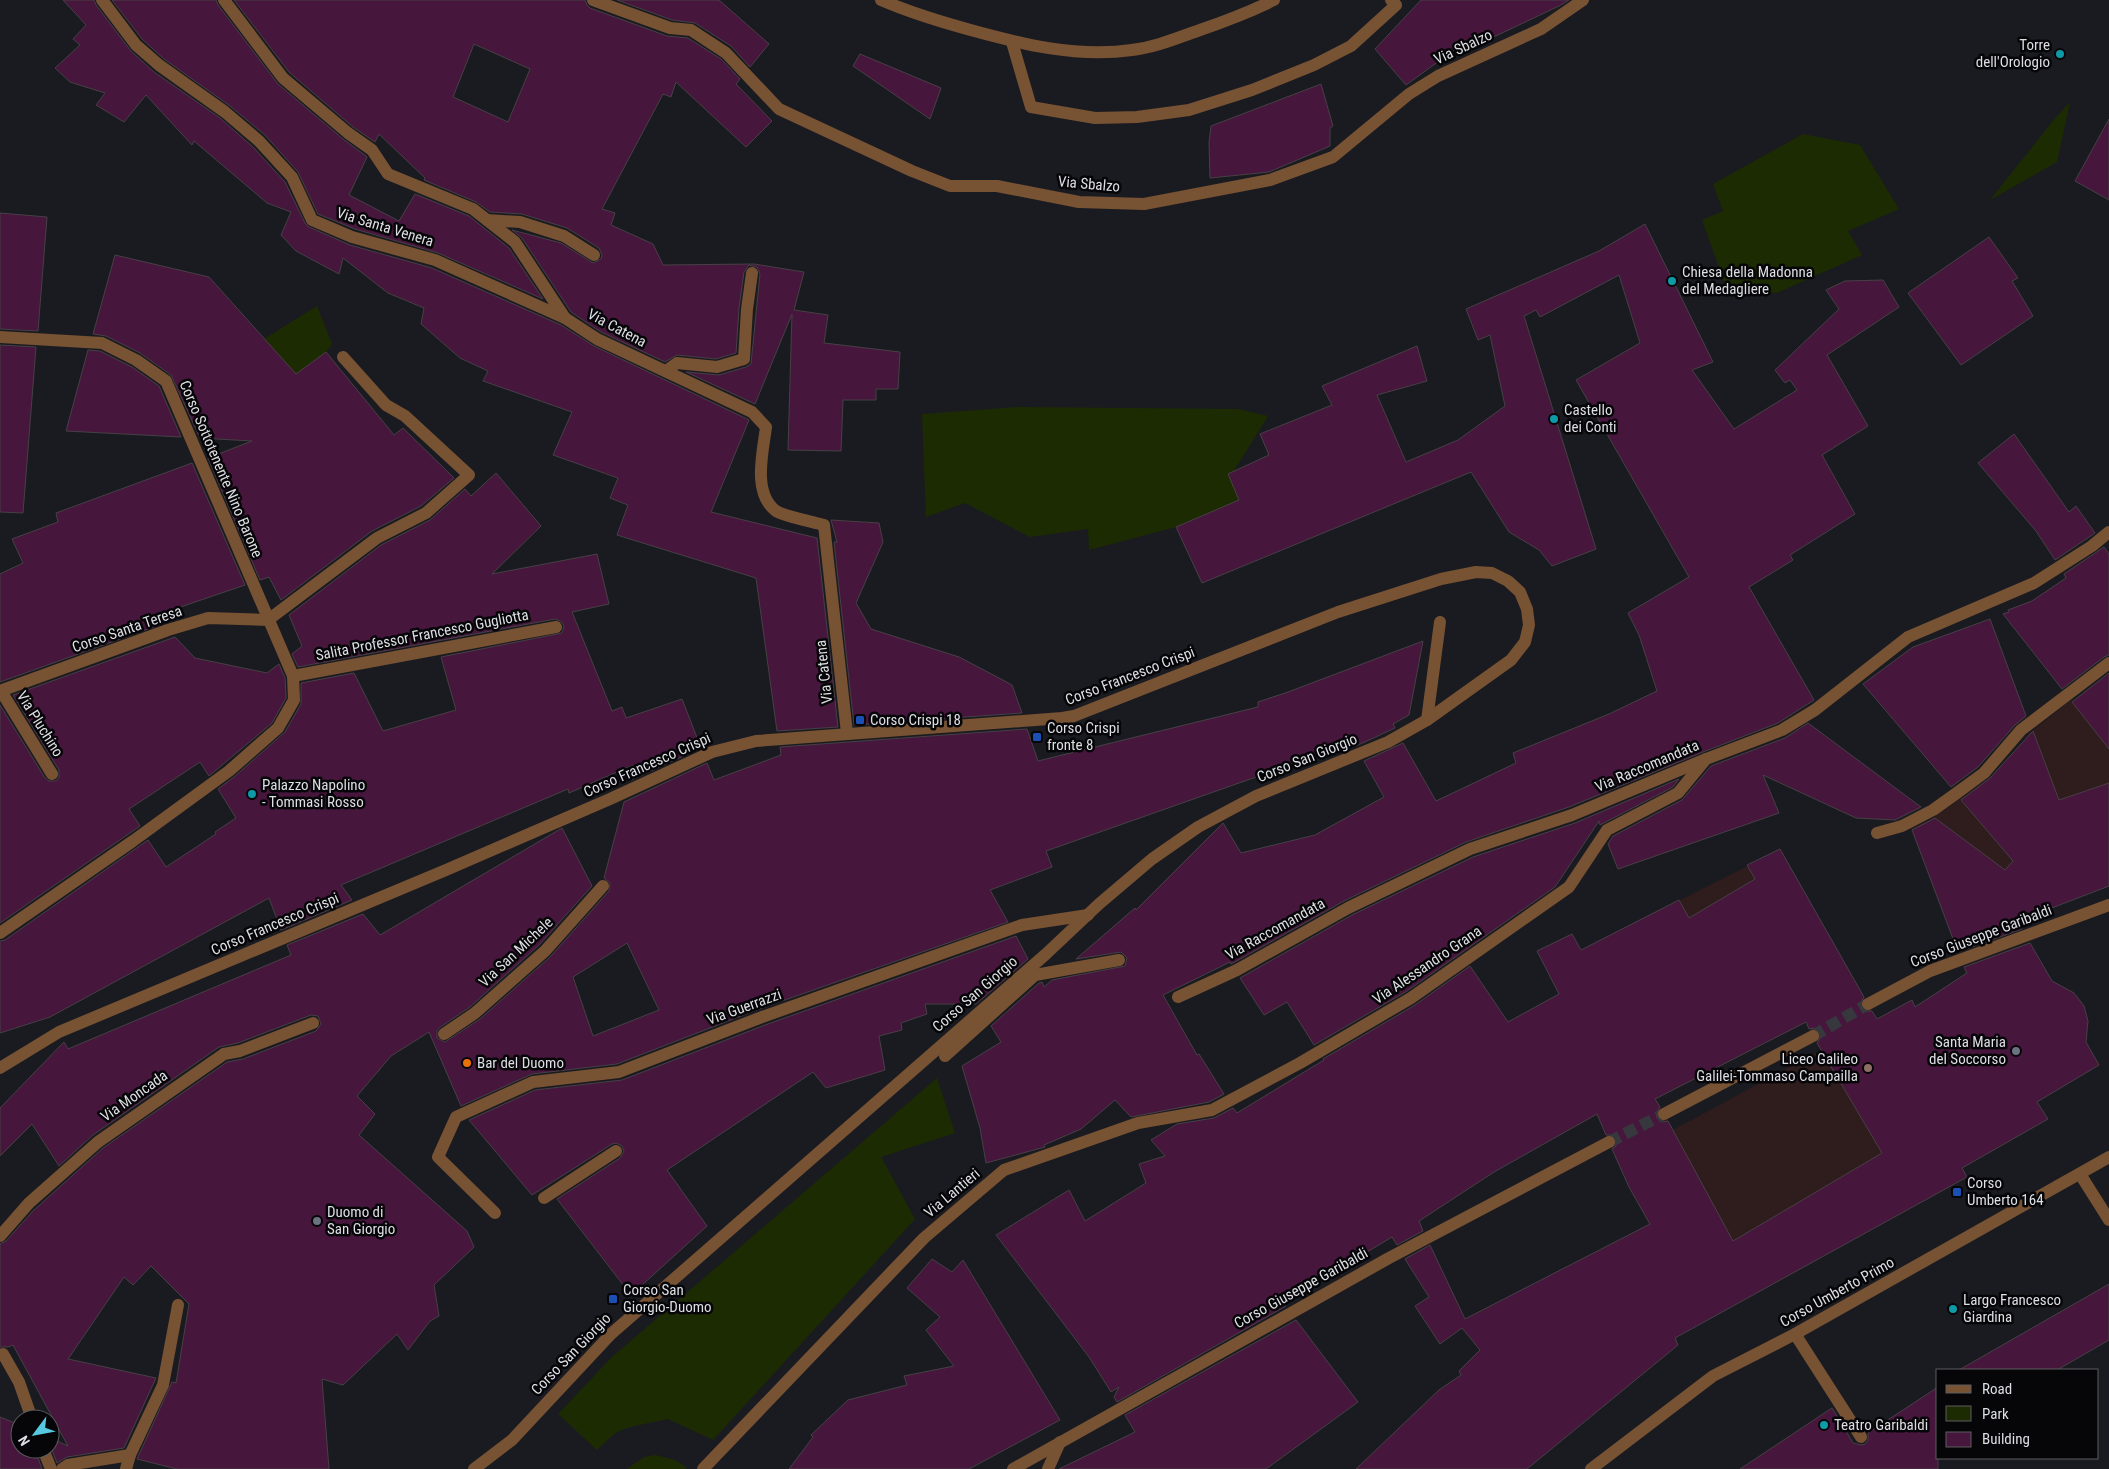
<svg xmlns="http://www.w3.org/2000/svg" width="2109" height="1469" viewBox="0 0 2109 1469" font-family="'Roboto Condensed',sans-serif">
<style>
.education{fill:#2f1c1c;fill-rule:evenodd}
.green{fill:#1d2b02}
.building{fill:#46163d;stroke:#474045;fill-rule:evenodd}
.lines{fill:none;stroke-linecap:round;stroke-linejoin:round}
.minor-tunnel{stroke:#37383e;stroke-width:12;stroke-dasharray:12 6;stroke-linecap:butt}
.minor{stroke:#775233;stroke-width:12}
.culture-dot{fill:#0f9aa8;stroke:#060608;stroke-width:2}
.transit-dot{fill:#1a4fb4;stroke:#060608;stroke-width:2}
.worship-dot{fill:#6b7280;stroke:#060608;stroke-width:2}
.food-dot{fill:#e8710a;stroke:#060608;stroke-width:2}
.education-dot{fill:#8d6e63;stroke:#060608;stroke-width:2}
.labels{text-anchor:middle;stroke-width:5;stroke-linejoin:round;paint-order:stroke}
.poi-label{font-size:15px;fill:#dedfe4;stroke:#060608;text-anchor:start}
.street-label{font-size:15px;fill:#dedfe4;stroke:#060608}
</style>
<rect width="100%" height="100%" fill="#1a1b21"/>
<g class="education">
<path d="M2071,700L2093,728L2109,716V886L1956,945L1912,828L1930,820L1985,781L2037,764L2025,737Z"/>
<path d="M1780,848L1876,1019L1912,1000L1996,1149L1962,1168L1967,1177L1703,1322L1629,1187L1585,1087L1559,994L1537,951L1572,934L1581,950L1748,866ZM1806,1022L1821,1050L1673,1130L1656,1099Z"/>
</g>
<g class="green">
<path d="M2070,102L2057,162L1990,200L2056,117Z"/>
<path d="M1803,134L1860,145L1899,209L1848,231L1862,255L1777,293L1726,287L1702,220L1723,211L1713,184Z"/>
<path d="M317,306L332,344L326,352L290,378L200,389L264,339Z"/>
<path d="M1019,407L1238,409L1268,416L1234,471L1239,500L1176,527L1089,550L1088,529L1030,537L965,503L926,517L922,414Z"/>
<path d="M937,1078L955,1133L881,1157L915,1219L713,1440L668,1419L630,1427L615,1433L597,1450L558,1414L612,1357Z"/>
<path d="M656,1455L675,1460L686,1467L685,1469H627L644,1457Z"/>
</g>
<g class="building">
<path d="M63,0H94L96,5L131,51L154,72L220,118L253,147L285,182L305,223L309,227L350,245L432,268L561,325L594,346L747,419L749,420L711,512L817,538L838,727L777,731L756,578L617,535L628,505L610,498L618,478L553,455L572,412L483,381L488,371L460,358L421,324L424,308L388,293L343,258L339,274L296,251L281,235L291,212L267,203L194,141L192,145L146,95L124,122L96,105L105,93L70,82L55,68L80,45L73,39L86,25Z"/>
<path d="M112,0H216L218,5L278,84L343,139L366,156L367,157L349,195L399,221L415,194L469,216L509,248L543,299L438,253L355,229L318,214L298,172L265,135L230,106L164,59L142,39Z"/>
<path d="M234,0H585L587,5L590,8L667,36L688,38L721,59L740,79L736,84L772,121L746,147L676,82L671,97L663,94L602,209L615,213L611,225L653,244L663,265L754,264L804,272L794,310L828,315L824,343L900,352L898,389H876V400H843L841,451L788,450L792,314L755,404L686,372L719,375L746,367L751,364L760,274L757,267L749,265L744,272L739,308L736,353L716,359L677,355L665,362L601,332L571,312L522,238L512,230L561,243L593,263L601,259L602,255L599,248L567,228L522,214L490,212L476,202L424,180L425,178L379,134L375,142L353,127L289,72ZM474,44L530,69L508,122L453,97Z"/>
<path d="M617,0H719L769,44L750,67L731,46L695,23L672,20Z"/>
<path d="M1421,0H1569L1559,6L1464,51L1461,45L1406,85L1375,49Z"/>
<path d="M860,54L941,88L930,119L853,66Z"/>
<path d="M1321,84L1333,126L1330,128V146L1269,172L1210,178L1209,143L1211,126Z"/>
<path d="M2109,119V200L2075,181Z"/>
<path d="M0,213L47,217L38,331L0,329Z"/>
<path d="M1645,224L1713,362L1692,370L1734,429L1797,390L1790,380L1785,383L1775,370L1839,309L1826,290L1845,281L1883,280L1899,307L1827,355L1868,426L1822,455L1855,514L1790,555L1793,560L1749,587L1814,700L1778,723L1703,752L1569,807L1466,842L1344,901L1233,963L1231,964L1230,962L1163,995L1197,1055L1199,1054L1224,1094L1209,1102L1131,1117L1115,1100L1081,1129L1044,1145L1045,1147L986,1163L980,1128L962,1066L1001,1042L991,1026L1039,983L1042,982L1044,987L1052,980L1125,966L1127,958L1121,952L1076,959L1135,908L1136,910L1223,823L1241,853L1315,835L1384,797L1364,761L1403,743L1436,801L1516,763L1513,753L1609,714L1657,691L1639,635L1628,613L1689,577L1576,380L1640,343L1619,275L1540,317L1536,310L1524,316L1596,549L1552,566L1539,550L1509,532L1471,472L1202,583L1176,527L1239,500L1228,474L1269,455L1260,434L1332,405L1322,386L1417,346L1427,381L1377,395L1406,462L1458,440L1505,406L1490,335L1478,340L1466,309L1599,251Z"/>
<path d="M1989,237L2018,278L2012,281L2033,316L1961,365L1908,293Z"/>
<path d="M115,255L209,277L296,374L326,352L394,435L403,428L454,478L421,506L372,531L281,600L269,577L260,580L208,458L252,441L200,438L171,375L140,353L106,336L93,334Z"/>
<path d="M0,345L36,347L23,513L0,512Z"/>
<path d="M88,350L100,351L132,367L159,386L181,437L66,431Z"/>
<path d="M2014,434L2069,512L2076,506L2095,533L2055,560L2036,531L1978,463Z"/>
<path d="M192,463L245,585L154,616L162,624L0,682V574L23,563L12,539L58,522L56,513Z"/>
<path d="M496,473L541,526L492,574L597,554L609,604L572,612L612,711L622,707L626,718L682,699L701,748L629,781L633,765L569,793L568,789L341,885L352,900L281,930L269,898L50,1017L0,1033V941L5,940L148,840L166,867L216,834L215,832L236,818L218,789L234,777L285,732L301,704V683L354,673L383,731L456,710L441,657L562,633L564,626L562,622L555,619L298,667L292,654L302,646L289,615L381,545L430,520L465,489L471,496Z"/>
<path d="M831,520L879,523L883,542L856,603L871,629L959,657L999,678L1012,685L1022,713L854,725L834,542H837Z"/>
<path d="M2104,547L2109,554V655L2104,657L2062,689L2003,614L2009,612L2008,610L2032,601L2066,578L2064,574Z"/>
<path d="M1990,619L2026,716L2015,725L1978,767L1951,787L1863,684L1913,647Z"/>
<path d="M175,637L195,658L267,673L279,664L285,678L286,698L272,723L209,776L200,762L129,809L140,826L0,923V705L45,778L49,781H56L59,777V770L13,695Z"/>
<path d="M1423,641L1409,715L1393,724L1395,728L1356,746L1353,740L1256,777L1046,851L1052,867L990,890L1008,922L759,1009L617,1064L532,1074L461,1106L429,1032L391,1056L357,1096L375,1114L359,1135L467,1231L474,1247L434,1285L439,1316L430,1321L408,1350L397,1334L343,1385L322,1379L329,1469H177L137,1459L172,1382L176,1383L189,1304L151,1266L133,1285L124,1277L68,1359L156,1378L124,1448L67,1457L57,1463L50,1445V1438L68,1446L13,1345L8,1347H0V1244L6,1241L33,1211L103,1148L227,1062L243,1059L316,1031L321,1024L318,1016L311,1015L238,1043L219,1047L93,1135L59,1166L32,1124L0,1156V1108L64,1042L68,1049L291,955L287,945L363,914L380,935L562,828L592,886L539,945L470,1007L439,1028L437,1031V1038L445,1042L480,1019L550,957L609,891L610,883L604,878L624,802L707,763L714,780L781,755L780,747L1027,729L1038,761L1258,707V702L1288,692ZM627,943L659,1010L593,1036L573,977Z"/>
<path d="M2109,673V749L2072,702Z"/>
<path d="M1808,723L1921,807L1895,820L1856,818L1763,775L1779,813L1618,869L1608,844L1613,836L1682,800L1711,766L1785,738Z"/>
<path d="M2033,731L2059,800L2109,783V886L2018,921L2022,929L1958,952L1912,830L1935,818L2005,870L2013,861L1961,800L1990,778Z"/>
<path d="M1679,779L1673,787L1600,825L1599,821L1555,887L1407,991L1314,1045L1287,1002L1264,1015L1240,978L1352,915L1473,857L1575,823Z"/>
<path d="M1780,849L1864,997L1860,1004L1863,1011H1872L1877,1019L1912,1000L1915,1007L1967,973L1964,967L2030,943L2052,981L2074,993L2084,1006L2088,1021L2086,1042L2099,1065L2037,1102L2048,1119L1962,1168L1967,1177L1675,1338L1678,1345L1527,1469H1356L1439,1390L1461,1375L1459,1371L1480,1350L1462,1328L1440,1344L1415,1306L1429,1297L1405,1259L1430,1245L1465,1319L1650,1224L1629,1187L1612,1149L1616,1146V1139L1613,1135H1606L1597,1114L1494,1172L1419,1221L1423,1231L1397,1245L1392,1237L1347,1264L1345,1261L1279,1297L1286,1306L1117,1402L1114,1397L1119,1387L1111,1392L1089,1357L996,1235L1069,1190L1085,1221L1146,1183L1139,1164L1165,1156L1151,1140L1177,1124L1214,1118L1233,1108L1237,1113L1324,1060L1323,1059L1415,1005L1470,966L1508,1022L1559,994L1537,951L1572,934L1581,950L1679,900L1689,918L1755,879L1747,865ZM1806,1022L1809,1029L1814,1028L1820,1032L1821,1037L1817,1043L1882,1153L1733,1241L1668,1121L1663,1122L1657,1118L1656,1113L1660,1107L1655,1099Z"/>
<path d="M1016,936L1028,959L976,1004H925L927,1014L901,1023L902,1030L879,1036L885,1070L826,1088L813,1072L667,1170L707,1226L631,1295L557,1199L620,1158L624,1151L622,1146L616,1143L612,1144L532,1195L469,1120L535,1090L622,1080L765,1025Z"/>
<path d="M932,1259L952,1272L963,1260L1060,1420L969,1469H789L813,1437L811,1435L848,1400L907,1385L904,1376L954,1366L926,1330L940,1317L907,1288Z"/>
<path d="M2109,1284V1340L2057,1370H1959Z"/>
<path d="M1296,1320L1358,1402L1266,1469H1059L1135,1432L1125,1415Z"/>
<path d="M1938,1387V1469H1740L1832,1408L1853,1443L1861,1445L1865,1444L1868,1440V1433Z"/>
<path d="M0,1417L20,1425V1449H35L42,1469H0Z"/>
</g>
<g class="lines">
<g class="minor-tunnel">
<path d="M1813,1036L1868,1004"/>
<path d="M1609,1142L1664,1114"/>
</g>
<g class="minor">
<path d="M102,0L136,45L159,65L225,112L259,141L292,177L312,220L352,237L435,260L565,318"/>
<path d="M224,0L283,78L348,133L372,150L388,174L473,209L515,242L565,318L597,339L752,412L766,427C763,452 752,493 776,511C783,516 814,522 824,525L847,733"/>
<path d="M593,0L670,28L691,30L726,53L779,109L912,171L950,186H997L1079,202L1144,204L1270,180L1333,157L1409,94L1438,76L1541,29L1583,0"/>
<path d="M881,0C909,12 938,21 967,29C1021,44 1076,58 1132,50C1156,47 1177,38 1200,30C1226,21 1250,12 1274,0"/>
<path d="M1012,42L1031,107L1095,118L1137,117L1189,110L1252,90L1314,65L1351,46L1396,5L1391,0"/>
<path d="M487,220L520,222L564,236L594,255"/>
<path d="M0,337L102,343L136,360L166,381L293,676L294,700L278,728L229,771L133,841L0,933"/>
<path d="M666,371L677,363L717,367L744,359L747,309L752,273"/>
<path d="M268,620L377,538L426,513L469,475L405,416L386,405L343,357"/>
<path d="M293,676L556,627"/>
<path d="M0,691L168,630L208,618L268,620"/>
<path d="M1,691L52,774"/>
<path d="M1427,720L1440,622"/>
<path d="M1877,833L1902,826L1933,810L1954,795L1984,773L2021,730L2109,663"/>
<path d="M1178,997L1237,970L1348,908L1470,849L1572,815L1706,759L1782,730L1815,710L1908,637L2034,583L2092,546L2109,532"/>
<path d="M1868,1004L1930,971L2109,905"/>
<path d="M444,1034L475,1013L545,951L603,886"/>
<path d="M945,1056L1035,975L1119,960"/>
<path d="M0,1068L59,1032L446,870L610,799L712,752L756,741L1062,718L1074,716L1338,612L1441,579L1476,572L1492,573L1508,581L1520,592L1527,609L1529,625L1525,642L1511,660L1427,720L1388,742L1256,796L1198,827L1152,859L1099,904L1046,954L611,1334L512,1440L474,1469"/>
<path d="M1664,1114L1813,1036"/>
<path d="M2080,1174L2109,1220"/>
<path d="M544,1198L616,1151"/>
<path d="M495,1213L438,1157L456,1117L533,1082L619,1072L762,1017L1022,925L1088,915"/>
<path d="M0,1236L29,1203L98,1142L224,1054L240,1051L313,1023"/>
<path d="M1795,1334L1861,1437"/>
<path d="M3,1354L19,1382L32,1419"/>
<path d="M43,1449L51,1469"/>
<path d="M62,1469L68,1465L130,1455"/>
<path d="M126,1469L130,1455L163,1385L178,1305"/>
<path d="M703,1469L924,1238L1004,1170L1138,1123L1212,1110L1300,1063L1411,998L1569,887L1607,830L1678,793L1706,759"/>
<path d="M1013,1469L1389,1258L1609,1142"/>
<path d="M1048,1469L1060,1442"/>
<path d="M1591,1469L1713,1376L1795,1334L2109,1157"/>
</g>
</g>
<g class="culture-dot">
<circle cx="2060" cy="54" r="5"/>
<circle cx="1672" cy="281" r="5"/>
<circle cx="1554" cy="419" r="5"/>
<circle cx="252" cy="794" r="5"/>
<circle cx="1953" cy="1309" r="5"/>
<circle cx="1824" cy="1425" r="5"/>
</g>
<g class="transit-dot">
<rect x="855" y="715" width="10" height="10" rx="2.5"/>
<rect x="1032" y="732" width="10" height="10" rx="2.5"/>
<rect x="1952" y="1187" width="10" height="10" rx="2.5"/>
<rect x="608" y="1294" width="10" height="10" rx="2.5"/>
</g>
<g class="worship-dot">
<circle cx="2016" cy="1051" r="5"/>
<circle cx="317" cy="1221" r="5"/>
</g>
<circle class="food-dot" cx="467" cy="1063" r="5"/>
<circle class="education-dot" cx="1868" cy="1068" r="5"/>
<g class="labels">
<g class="poi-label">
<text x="2050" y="50" text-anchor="end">Torre<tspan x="2050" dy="17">dell'Orologio</tspan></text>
<text x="1682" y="277">Chiesa della Madonna<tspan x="1682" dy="17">del Medagliere</tspan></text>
<text x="1564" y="415">Castello<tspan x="1564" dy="17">dei Conti</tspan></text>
<text x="870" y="725">Corso Crispi 18</text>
<text x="1047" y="733">Corso Crispi<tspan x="1047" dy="17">fronte 8</tspan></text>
<text x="262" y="790">Palazzo Napolino<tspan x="262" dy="17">- Tommasi Rosso</tspan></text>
<text x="2006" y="1047" text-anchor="end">Santa Maria<tspan x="2006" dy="17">del Soccorso</tspan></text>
<text x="1858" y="1064" text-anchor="end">Liceo Galileo<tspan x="1858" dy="17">Galilei-Tommaso Campailla</tspan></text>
<text x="477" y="1068">Bar del Duomo</text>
<text x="1967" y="1188">Corso<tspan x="1967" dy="17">Umberto 164</tspan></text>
<text x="327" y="1217">Duomo di<tspan x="327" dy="17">San Giorgio</tspan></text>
<text x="623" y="1295">Corso San<tspan x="623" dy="17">Giorgio-Duomo</tspan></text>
<text x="1963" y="1305">Largo Francesco<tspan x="1963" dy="17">Giardina</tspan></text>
<text x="1834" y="1430">Teatro Garibaldi</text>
</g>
<g class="street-label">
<text transform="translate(1463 47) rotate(-25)" y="5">Via Sbalzo</text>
<text transform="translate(1089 184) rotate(5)" y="5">Via Sbalzo</text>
<text transform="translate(385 227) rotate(17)" y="5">Via Santa Venera</text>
<text transform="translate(617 328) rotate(28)" y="5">Via Catena</text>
<text transform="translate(221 469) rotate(67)" y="5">Corso Sottotenente Nino Barone</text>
<text transform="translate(127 629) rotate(-19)" y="5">Corso Santa Teresa</text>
<text transform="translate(422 635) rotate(-11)" y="5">Salita Professor Francesco Gugliotta</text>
<text transform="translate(824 672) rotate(-96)" y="5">Via Catena</text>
<text transform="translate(1130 676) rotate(-21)" y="5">Corso Francesco Crispi</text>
<text transform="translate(40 724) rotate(58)" y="5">Via Pluchino</text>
<text transform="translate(1307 758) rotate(-22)" y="5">Corso San Giorgio</text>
<text transform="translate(647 765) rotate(-24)" y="5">Corso Francesco Crispi</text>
<text transform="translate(1647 766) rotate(-23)" y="5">Via Raccomandata</text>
<text transform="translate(275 924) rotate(-23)" y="5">Corso Francesco Crispi</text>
<text transform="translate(1275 929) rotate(-29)" y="5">Via Raccomandata</text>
<text transform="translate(1981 936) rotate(-21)" y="5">Corso Giuseppe Garibaldi</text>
<text transform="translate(516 952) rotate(-43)" y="5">Via San Michele</text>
<text transform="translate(1427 965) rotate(-34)" y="5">Via Alessandro Grana</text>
<text transform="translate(975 994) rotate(-41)" y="5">Corso San Giorgio</text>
<text transform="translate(744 1007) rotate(-20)" y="5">Via Guerrazzi</text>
<text transform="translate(134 1096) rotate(-35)" y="5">Via Moncada</text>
<text transform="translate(952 1193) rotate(-40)" y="5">Via Lantieri</text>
<text transform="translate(1301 1288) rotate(-29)" y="5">Corso Giuseppe Garibaldi</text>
<text transform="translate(1837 1292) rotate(-29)" y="5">Corso Umberto Primo</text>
<text transform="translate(571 1354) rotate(-46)" y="5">Corso San Giorgio</text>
</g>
</g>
<rect x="1936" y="1369" width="162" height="90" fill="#060608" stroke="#5c5d60"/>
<rect x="1946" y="1385" width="25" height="8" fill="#775233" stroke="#5c5d60"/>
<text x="1982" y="1394" font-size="15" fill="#dedfe4">Road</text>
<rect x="1946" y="1406" width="25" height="15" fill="#1d2b02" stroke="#5c5d60"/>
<text x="1982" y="1419" font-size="15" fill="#dedfe4">Park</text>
<rect x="1946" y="1432" width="25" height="15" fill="#46163d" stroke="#5c5d60"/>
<text x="1982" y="1444" font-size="15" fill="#dedfe4">Building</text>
<g transform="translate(35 1434) rotate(238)"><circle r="24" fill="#060608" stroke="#5c5d60"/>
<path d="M0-4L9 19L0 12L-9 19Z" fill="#56c9e0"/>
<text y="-8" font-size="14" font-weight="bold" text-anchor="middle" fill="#dedfe4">N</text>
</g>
</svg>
